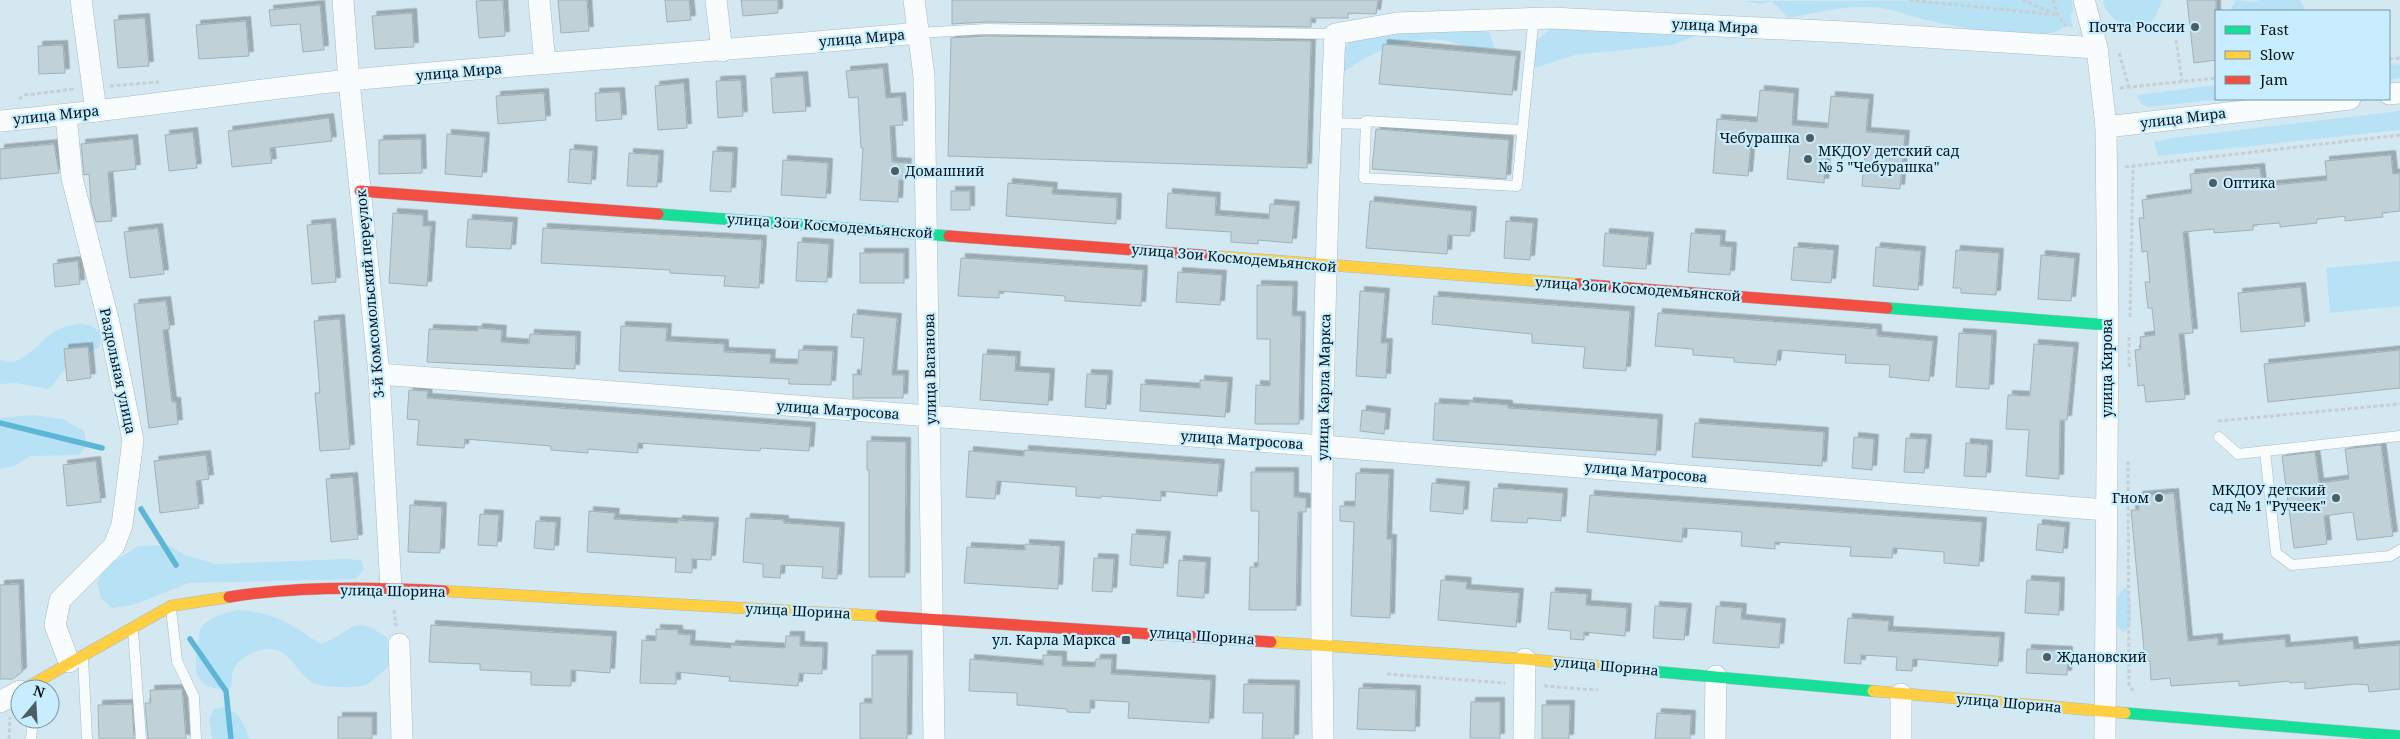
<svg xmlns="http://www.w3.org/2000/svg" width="2400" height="739" viewBox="0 0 2400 739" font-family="'Noto Serif',serif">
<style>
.green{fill:#b7e2f6}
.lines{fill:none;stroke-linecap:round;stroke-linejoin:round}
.stream{stroke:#5eb6d7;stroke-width:5.5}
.building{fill:#c1d1d8;stroke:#a1b1b8;filter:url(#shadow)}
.lane-casing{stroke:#abbbc2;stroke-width:11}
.street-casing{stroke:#abbbc2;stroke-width:22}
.fast-casing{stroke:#abbbc2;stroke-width:12}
.slow-casing{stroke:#abbbc2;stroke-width:12}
.jam-casing{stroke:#abbbc2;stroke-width:12}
.path{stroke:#c8ced1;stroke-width:3;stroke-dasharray:4 2.5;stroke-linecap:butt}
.lane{stroke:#f9fcfd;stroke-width:10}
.street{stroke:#f9fcfd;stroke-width:21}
.fast{stroke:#16e098;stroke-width:11}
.slow{stroke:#ffcf43;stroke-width:11}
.jam{stroke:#f24e42;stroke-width:11}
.poi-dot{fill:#4d5d64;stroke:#c7edff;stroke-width:2}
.labels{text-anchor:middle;stroke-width:4.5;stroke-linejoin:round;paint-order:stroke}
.street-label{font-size:14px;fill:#051218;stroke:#c7edff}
.poi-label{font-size:14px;fill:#051218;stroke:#c7edff;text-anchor:end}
</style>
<defs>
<filter id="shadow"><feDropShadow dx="4.5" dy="-4.5" stdDeviation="0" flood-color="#0004"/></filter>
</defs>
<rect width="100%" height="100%" fill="#d4e8f2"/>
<g class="green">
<path d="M2072,0L2073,11L2070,16L2073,27L2064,26C2048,47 1947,25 1923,19C1909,16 1896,10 1882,8C1851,4 1819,12 1788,18L1772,1L1761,4L1745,1Z"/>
<path d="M2103,0H2161L2162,1L2155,17L2147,27C2131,34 2104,17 2103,0Z"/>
<path d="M2236,0L2253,2L2260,0H2300L2305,9V11H2230Z"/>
<path d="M1431,11L1489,32L1495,49C1487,48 1479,49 1472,48C1461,46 1452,41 1442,40C1406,36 1370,53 1342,73L1339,57L1356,33L1394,18Z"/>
<path d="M1554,26L1698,35L1672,45L1575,55L1532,69L1531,45Z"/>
<path d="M2400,64V78L2389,80V65Z"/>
<path d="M2216,85V99H2222L2148,107L2141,104L2137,95Z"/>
<path d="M2400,111V130L2158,156L2154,142L2172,138Z"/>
<path d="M2400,261V306L2330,313L2326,268Z"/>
<path d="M78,324C93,324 102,328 100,346L93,351L79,350L51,387L47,389L16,383L0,384V359C20,372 40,339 55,331C62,327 70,325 78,324Z"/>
<path d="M33,415L63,419L84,431C86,442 88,447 79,455L30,456L15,466L0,469V418Z"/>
<path d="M168,545L185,555L216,564L345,559L361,560L364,570L355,579L189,583L133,605L112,608L101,598L97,583L104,568L138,546Z"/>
<path d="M2127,588L2131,602V619L2129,628L2123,632L2117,626C2115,615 2113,591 2127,588Z"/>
<path d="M237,610C275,612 290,624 321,644C354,632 352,612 387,638C391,652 395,661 383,672C378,675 373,681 368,684C358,689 321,688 312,682C297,673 290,650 271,649C257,649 238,657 233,671C231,678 233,683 230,689C200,691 191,676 198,649C199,643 198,635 200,630C205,618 226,613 237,610Z"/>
<path d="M223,707C240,712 244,723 249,739H212L209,719L214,709Z"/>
</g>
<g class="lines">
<g class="stream">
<path d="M0,423L102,448"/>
<path d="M141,509L176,565"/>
<path d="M190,639L226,691L231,739"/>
</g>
</g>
<g class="building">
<path d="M503,0L505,36L479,38L476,1Z"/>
<path d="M558,0H587L589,31L561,33Z"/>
<path d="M665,0H689L691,20L667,22Z"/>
<path d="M741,0H778V13L743,16Z"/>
<path d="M952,0H1378L1376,14L1348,13V18H1311V27L986,22L952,24Z"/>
<path d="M2187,0H2216V60L2194,63Z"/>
<path d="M320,5L324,50L303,52L300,24L271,26L269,10Z"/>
<path d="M412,13L414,47L375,49L372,16Z"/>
<path d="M145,18L149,66L118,68L114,20Z"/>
<path d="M246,21L249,56L199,59L196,25Z"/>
<path d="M986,36L1311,41L1307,168L948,156L951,38Z"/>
<path d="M1383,44L1516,56L1512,95L1379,84Z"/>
<path d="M63,45L65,73L39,74L38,46Z"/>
<path d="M883,68L886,98L901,97L903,125L890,126L892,162L907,163L906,180H899L898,202L860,200L863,148H861L858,97L849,98L846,71Z"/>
<path d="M803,76L806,111L773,113L771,78Z"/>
<path d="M741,80L743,116L718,118L716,81Z"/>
<path d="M684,83L687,128L658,130L655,86Z"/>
<path d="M1760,90L1794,93L1792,125L1828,128L1831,96L1869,99L1866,132L1905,135L1900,189L1862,186L1865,152L1827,148L1824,183L1787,179L1790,145L1751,142L1748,176L1713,173L1717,119L1757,122Z"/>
<path d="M620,92L622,119L596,121L595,93Z"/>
<path d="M544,93L546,120L498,124L496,96Z"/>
<path d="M329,118L332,141L270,148L272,163L232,167L228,131Z"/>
<path d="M1376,129L1509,140L1506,179L1372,169Z"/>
<path d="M193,132L197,168L169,171L165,135Z"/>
<path d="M447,134L485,137L482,177L445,174Z"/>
<path d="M133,139L136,169L108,172L112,221L96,222L91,203L89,174L84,175L81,144Z"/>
<path d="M421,139L422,173L379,174V140Z"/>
<path d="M54,144L59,173L0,179V149Z"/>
<path d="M570,149L593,151L591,184L568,182Z"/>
<path d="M713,151L733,152L731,192L710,191Z"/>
<path d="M629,153L659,155L657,187L627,186Z"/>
<path d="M2391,155L2393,174L2400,173V211L2382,213L2383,217L2345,221V216L2330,218L2317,219V223L2280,227V223L2253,225V230L2214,233V229L2183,232L2193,333L2179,334L2185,399L2146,402L2144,385L2138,386L2135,350L2141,349L2140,337L2155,335L2152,308H2148L2145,282H2150L2147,251L2142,252L2139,218H2144L2142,200L2192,193L2190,174L2260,168L2262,186L2327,180L2325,161Z"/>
<path d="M783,160L828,163L826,198L781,195Z"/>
<path d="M1008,183L1053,187L1052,194L1117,198L1116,224L1006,216Z"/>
<rect x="951" y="191" width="19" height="19"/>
<path d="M1168,193L1216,197L1215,215L1269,219L1270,204L1295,206L1292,243L1258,240V244L1231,242V232L1166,228Z"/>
<path d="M1370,201L1472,211L1470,236L1448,235L1447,254L1366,248Z"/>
<path d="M393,213L423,215V226H431L427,286L389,283Z"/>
<path d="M468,219L513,222L511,249L466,247Z"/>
<path d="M1506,221L1533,223L1530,260L1504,258Z"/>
<path d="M331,223L336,282L312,284L307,225Z"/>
<path d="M158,228L164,274L130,278L124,232Z"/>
<path d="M543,228L762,240L759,288L724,286L725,276L670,273V270L541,263Z"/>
<path d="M1605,233L1649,237L1646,269L1603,266Z"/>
<path d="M1691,233L1721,235L1720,246L1732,247L1730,275L1688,272Z"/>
<path d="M798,242L829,244L827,282L796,281Z"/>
<path d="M1794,247L1834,250L1831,283L1791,280Z"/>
<path d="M1876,247L1921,251L1918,290L1873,286Z"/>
<path d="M1956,250L1999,253L1996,295L1961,293V288H1953Z"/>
<rect x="860" y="253" width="44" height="30"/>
<path d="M2041,255L2075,258L2071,301L2038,299Z"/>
<path d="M961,258L1143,270L1141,306L1065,301V296L999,291V298L958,296Z"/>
<path d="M78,261L80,284L55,287L53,264Z"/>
<path d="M1178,272L1222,275L1220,305L1176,302Z"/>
<path d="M1257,285L1293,286L1292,316H1301L1299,424H1255L1256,385L1270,386V339H1257Z"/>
<path d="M2301,287L2305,326L2241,332L2238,293Z"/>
<path d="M1360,291L1385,293L1381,343H1388L1386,378L1356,376Z"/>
<path d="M1434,296L1630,311L1626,371L1583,368L1585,347L1532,343V334L1432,324Z"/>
<path d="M166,301L170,329L163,330L172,402H176L178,424L149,428L134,304Z"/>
<path d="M1658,313L1877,329V336L1933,341L1929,381L1889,377L1890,365L1845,363L1846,355L1778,350L1776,365L1734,362V358L1693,355V349L1655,346Z"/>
<path d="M853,314L897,318L892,375H904L903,398H853V374L861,375L864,338L851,337Z"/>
<path d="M340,319L350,449L320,451L315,393H320L314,321Z"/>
<path d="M621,326L667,328L666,341L724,344V352L771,354L770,363L798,364L799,350L833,351L831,385L789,384V379L619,371Z"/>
<path d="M478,328L502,330L501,342L529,344L530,334L576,336L575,369L427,362L429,329L478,331Z"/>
<path d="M1959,333L1992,335L1989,389L1956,387Z"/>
<path d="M2034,344L2074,347L2067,420H2060L2059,479L2026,476L2029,430L2006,429L2008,395L2030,396Z"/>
<path d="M88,347L91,378L67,381L64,349Z"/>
<path d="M2400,350V388L2268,402L2264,364Z"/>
<path d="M983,354L1016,356L1015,371L1050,373L1048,405L980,400Z"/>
<path d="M1087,374L1108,375L1106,409L1085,407Z"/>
<path d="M1200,380L1228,382L1225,417L1140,411L1141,384L1200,388Z"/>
<path d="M409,390L428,391L427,398L811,427L809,451L761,448L760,451L638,443V453L588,449V453L551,450V446L465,439L464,448L417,445L419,420L407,419Z"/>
<path d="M1469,402L1508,405V408L1658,419L1656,455L1433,440L1435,403L1469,405Z"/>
<path d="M1362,410L1386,413L1384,434L1360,431Z"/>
<path d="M1695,423L1824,432L1822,466L1692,457Z"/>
<path d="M1854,437L1874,439L1872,470L1852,468Z"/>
<path d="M1906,438L1927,439L1924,473L1904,472Z"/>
<path d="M867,441L906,442L905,577H869V470H867Z"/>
<path d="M1966,443L1988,445L1986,477L1964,476Z"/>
<path d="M2381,445L2393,536L2357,540L2353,512L2324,516L2327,544L2294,548L2282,456L2315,452L2319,483L2349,479L2345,449Z"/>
<path d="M1024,450L1220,464L1217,496L1161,491V501L1101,496V498L1076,496V487L997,481L995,499L966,497L969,451L1024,456Z"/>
<path d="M206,455L209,479L196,481L199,508L160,513L154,461Z"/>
<path d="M96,461L101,502L67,506L63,465Z"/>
<path d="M1251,472H1294V497L1306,498V512H1298L1296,610H1249L1250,567H1258L1259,511H1251Z"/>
<path d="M1356,473L1389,474L1387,539H1392L1390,618L1351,616L1354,522L1340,521V506H1355Z"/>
<path d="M353,477L358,539L331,542L326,479Z"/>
<path d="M1432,483L1465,486L1463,514L1430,511Z"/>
<path d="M1494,488L1563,493L1561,521L1528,518L1527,523L1491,521Z"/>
<path d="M2174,493L2188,641L2218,638V645L2285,639L2286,647L2353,641L2354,649L2400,645V689L2369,692L2368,685L2357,684L2305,689V682L2290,683L2289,681L2239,686V681L2171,686L2170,678L2151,680L2150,661H2145L2131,510H2139L2138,496Z"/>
<path d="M1590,495L1982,522L1979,566L1944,563V552L1893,548L1892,558L1850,556L1851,547L1775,542V549L1741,546L1742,532L1683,528L1682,542L1587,532Z"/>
<path d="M410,505L442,507L440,553L408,552Z"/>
<path d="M589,511L615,513L614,519L678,523V520L714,522L711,560L692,559V573L675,572L676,558L587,552Z"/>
<path d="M480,514L499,515L497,546L478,545Z"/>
<path d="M746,518L784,520V523L840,527L837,579L822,578L823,567L781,565L780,578L763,577V564L743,562Z"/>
<path d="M536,521L556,522L554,550L534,548Z"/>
<path d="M2038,524L2065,527L2063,553L2036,550Z"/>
<path d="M1132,534L1166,536L1163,568L1130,565Z"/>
<path d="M1025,544L1060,546L1058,589L964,583L967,547L1025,550Z"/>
<path d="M1094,558L1114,559L1112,592L1092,591Z"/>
<path d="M1179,560L1206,562L1204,598L1177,596Z"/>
<path d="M1441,580L1467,582L1466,589L1519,593L1516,627L1438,620Z"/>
<path d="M2027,580L2060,582L2059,615L2025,613Z"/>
<path d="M19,584L22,672L13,679H0V585Z"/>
<path d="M1551,592L1587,594L1586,605L1627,608L1625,636L1584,632V640L1570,639L1571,631L1548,629Z"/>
<path d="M1655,606L1687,608L1684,640L1653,638Z"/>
<path d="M1716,606L1742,608L1741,619L1781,623L1779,648L1713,643Z"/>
<path d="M1848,618L1889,621L1888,631L2000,637L1998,666L1913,659L1912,671L1896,670L1897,657L1861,655V664L1844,663Z"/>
<path d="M431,625L612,636L610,673L571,670V686L531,685V672L480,670V664L429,662Z"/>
<path d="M656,629L678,630V634L691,635L690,645L731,648V645L785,648L786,636H800V646L823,647L822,674L799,673L798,686L729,681L730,677L676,672V684L640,683L642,640L656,641Z"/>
<path d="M2027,649L2068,651L2067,675L2026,673Z"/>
<path d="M872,655H908L907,739H860V703H872Z"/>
<path d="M1043,655L1062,656V666L1095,667L1096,659H1112L1111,674L1211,680L1209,723L1128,718L1129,702L1090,700V713L1067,712V709L1017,705V693L969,691L970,659L1043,665Z"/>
<path d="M1244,684L1295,685L1294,739H1262L1263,713H1243Z"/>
<path d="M1359,688L1416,690L1415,731L1357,729Z"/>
<path d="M182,689L186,739H148L145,703H151L150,690Z"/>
<path d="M1471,702H1500V738H1470Z"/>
<path d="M132,704L134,739H99L98,705Z"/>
<path d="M1542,705H1570L1569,739H1542Z"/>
<path d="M1657,713L1691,715L1690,739H1655Z"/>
<rect x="338" y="717" width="34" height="22"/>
</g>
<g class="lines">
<g class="lane-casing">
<g id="lane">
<path d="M918,33L986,29L1335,34"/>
<path d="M1331,123L1365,124"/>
<path d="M1522,130L1366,121L1364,178L1517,186L1533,25V19"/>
<path d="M2219,437L2238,454L2400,436"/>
<path d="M2265,451L2276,553L2292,565L2390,556L2400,550"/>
<path d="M171,609L177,661L194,697L196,739"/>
<path d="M133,630L141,739"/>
<path d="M83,658L87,739"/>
<path d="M31,739L33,719"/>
</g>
</g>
<g class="street-casing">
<g id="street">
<path d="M81,0L96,111"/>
<path d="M343,0L349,81L379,374L391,588"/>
<path d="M539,0L545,64"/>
<path d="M716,0L722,51"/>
<path d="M914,0L924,76L934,739"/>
<path d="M2084,0L2097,48L2106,127L2108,325L2105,739"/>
<path d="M2389,94L2400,93"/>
<path d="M66,115L72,178L109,323L133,440L122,525L114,546L60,600L55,625L69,662"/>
<path d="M0,121C117,111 233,92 350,80C539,62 729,51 918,33"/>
<path d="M2106,127L2350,99"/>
<path d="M379,374L1323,446L2105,510"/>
<path d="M399,644L402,739"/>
<path d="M0,702L20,691"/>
<path d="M1323,739C1319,504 1324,269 1335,34L1397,23L1551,18L1845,32L2097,48"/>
<path d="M1524,739L1525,659"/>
<path d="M1715,739L1716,676"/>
<path d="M1901,739V694"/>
</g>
</g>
<g class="fast-casing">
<g id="fast">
<path d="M658,214L949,236"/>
<path d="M1887,308L2108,325"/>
<path d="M1649,671L1873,691"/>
<path d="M2125,713L2400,736"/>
</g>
</g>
<g class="slow-casing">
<g id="slow">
<path d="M1213,256L1578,284"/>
<path d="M444,591L881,616"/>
<path d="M1271,642L1525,659L1649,671"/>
<path d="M24,689L171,606L229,597"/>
<path d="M1873,691L2125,713"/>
</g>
</g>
<g class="jam-casing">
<g id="jam">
<path d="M360,191L658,214"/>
<path d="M949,236L1213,256"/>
<path d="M1578,284L1887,308"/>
<path d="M229,597C296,586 376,587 444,591"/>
<path d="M881,616L1271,642"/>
</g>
</g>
<g class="path">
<path d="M1909,0L2058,15"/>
<path d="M2022,0L2055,14"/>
<path d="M2053,0L2058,15L2066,26"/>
<path d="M1355,11L1357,0"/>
<path d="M2176,40L2182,81"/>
<path d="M2119,53L2129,87"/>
<path d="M2389,59L2400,58"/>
<path d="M110,86L159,82"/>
<path d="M2120,88L2216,78"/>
<path d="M19,99L25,95L74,89"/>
<path d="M2125,167L2400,135"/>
<path d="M2130,317L2133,166"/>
<path d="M2129,367V334"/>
<path d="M2218,421L2400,404"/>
<path d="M2128,461L2129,686L2134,691"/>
<path d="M394,610L396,626"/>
<path d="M1387,674L1505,683"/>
<path d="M1544,686L1598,690"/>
<path d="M9,739L10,717"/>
</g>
<use href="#lane" class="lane"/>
<use href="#street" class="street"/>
<use href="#fast" class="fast"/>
<use href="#slow" class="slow"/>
<use href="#jam" class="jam"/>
</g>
<g class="poi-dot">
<circle cx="2195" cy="27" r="5"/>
<circle cx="1810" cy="138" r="5"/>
<circle cx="1808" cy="159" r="5"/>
<circle cx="895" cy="171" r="5"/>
<circle cx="2213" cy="183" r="5"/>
<circle cx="2159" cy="498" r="5"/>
<circle cx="2336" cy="498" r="5"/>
<rect x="1121" y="635" width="10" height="10" rx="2.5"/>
<circle cx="2047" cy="657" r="5"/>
</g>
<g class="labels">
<g class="street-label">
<text transform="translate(1715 26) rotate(3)" y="5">улица Мира</text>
<text transform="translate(862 38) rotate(-5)" y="5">улица Мира</text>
<text transform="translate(459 72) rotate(-5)" y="5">улица Мира</text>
<text transform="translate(56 115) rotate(-6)" y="5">улица Мира</text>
<text transform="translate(2183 118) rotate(-7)" y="5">улица Мира</text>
<text transform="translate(830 226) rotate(4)" y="5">улица Зои Космодемьянской</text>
<text transform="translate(1234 258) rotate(5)" y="5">улица Зои Космодемьянской</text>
<text transform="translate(1638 289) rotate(4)" y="5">улица Зои Космодемьянской</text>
<text transform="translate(370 294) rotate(-95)" y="5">3-й Комсомольский переулок</text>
<text transform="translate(2107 368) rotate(-90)" y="5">улица Кирова</text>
<text transform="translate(930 369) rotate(-91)" y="5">улица Ваганова</text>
<text transform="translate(118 371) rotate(78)" y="5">Раздольная улица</text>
<text transform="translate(1324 387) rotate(-89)" y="5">улица Карла Маркса</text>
<text transform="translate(838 410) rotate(4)" y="5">улица Матросова</text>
<text transform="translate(1242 440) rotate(4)" y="5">улица Матросова</text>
<text transform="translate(1646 472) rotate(5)" y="5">улица Матросова</text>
<text transform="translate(393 591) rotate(1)" y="5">улица Шорина</text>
<text transform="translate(798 611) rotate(3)" y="5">улица Шорина</text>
<text transform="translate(1202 636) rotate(4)" y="5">улица Шорина</text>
<text transform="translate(1606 666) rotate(5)" y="5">улица Шорина</text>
<text transform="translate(2009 703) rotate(5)" y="5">улица Шорина</text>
</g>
<g class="poi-label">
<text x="2185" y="32">Почта России</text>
<text x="1800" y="143">Чебурашка</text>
<text x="1818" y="156" text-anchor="start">МКДОУ детский сад<tspan x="1818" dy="16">№ 5 "Чебурашка"</tspan></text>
<text x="905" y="176" text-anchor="start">Домашний</text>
<text x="2223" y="188" text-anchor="start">Оптика</text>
<text x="2326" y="495">МКДОУ детский<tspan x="2326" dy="16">сад № 1 "Ручеек"</tspan></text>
<text x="2149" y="503">Гном</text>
<text x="1116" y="645">ул. Карла Маркса</text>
<text x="2057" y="662" text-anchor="start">Ждановский</text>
</g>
</g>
<rect x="2215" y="10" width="175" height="90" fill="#c7edff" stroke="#7995a3"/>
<rect x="2225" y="26" width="25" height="8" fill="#16e098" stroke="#7995a3"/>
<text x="2260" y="35" font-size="15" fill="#051218">Fast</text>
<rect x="2225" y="51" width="25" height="8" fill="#ffcf43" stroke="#7995a3"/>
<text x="2260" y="60" font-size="15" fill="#051218">Slow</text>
<rect x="2225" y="76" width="25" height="8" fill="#f24e42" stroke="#7995a3"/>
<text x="2260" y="85" font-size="15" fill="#051218">Jam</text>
<g transform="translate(35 704) rotate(18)"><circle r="24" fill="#c7edff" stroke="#7995a3"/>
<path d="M0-4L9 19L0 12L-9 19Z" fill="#4d5d64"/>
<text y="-8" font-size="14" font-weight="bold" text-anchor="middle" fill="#051218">N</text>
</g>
</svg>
